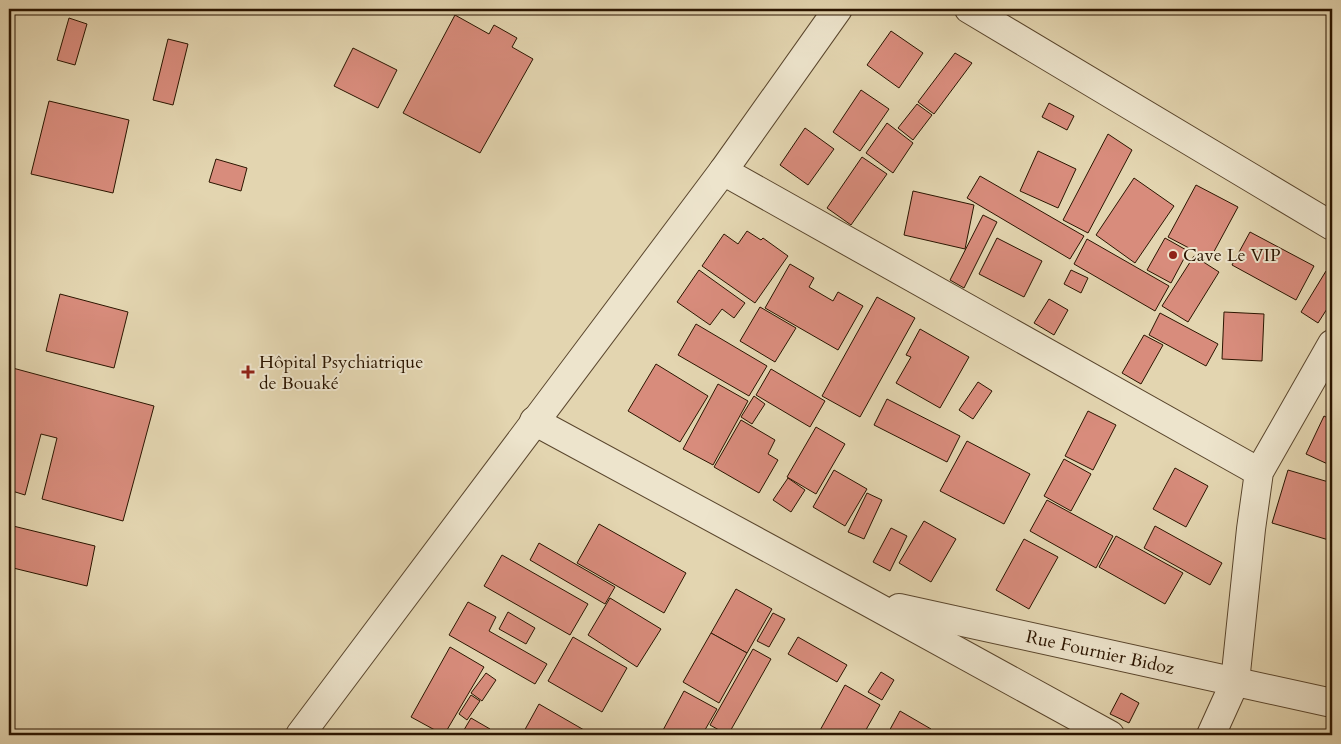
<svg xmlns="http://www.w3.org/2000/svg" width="1341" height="744" viewBox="0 0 1341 744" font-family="Cardo,serif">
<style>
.building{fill:#d88c7c;stroke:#2b1500}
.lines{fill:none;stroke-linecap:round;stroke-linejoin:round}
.minor-casing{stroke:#59452c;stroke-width:30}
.minor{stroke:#ede4cc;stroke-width:28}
.poi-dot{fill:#8f2418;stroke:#ede4cc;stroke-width:2}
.labels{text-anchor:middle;stroke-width:4;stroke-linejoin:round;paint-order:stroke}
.poi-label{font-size:18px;fill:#2b1500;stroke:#ede4cc;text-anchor:start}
.street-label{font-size:18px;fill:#2b1500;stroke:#ede4cc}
</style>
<rect width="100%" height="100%" fill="#e3d5b0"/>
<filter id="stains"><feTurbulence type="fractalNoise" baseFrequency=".004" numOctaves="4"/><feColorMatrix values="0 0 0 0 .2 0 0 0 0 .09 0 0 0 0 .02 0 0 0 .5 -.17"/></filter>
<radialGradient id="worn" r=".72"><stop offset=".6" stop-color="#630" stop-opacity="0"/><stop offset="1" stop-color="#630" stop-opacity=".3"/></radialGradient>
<g class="building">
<path d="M455,15L489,34L494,25L517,38L512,47L533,59L480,153L403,113Z"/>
<path d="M69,18L87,24L75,65L57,60Z"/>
<path d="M891,31L923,53L899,88L867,65Z"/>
<path d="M168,39L188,44L173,105L153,100Z"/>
<path d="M353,48L397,70L378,108L334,86Z"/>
<path d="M955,53L972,63L934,114L918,102Z"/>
<path d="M861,90L889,109L860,151L833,132Z"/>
<path d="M49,101L129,120L113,193L31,174Z"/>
<path d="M1049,103L1074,116L1067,130L1042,117Z"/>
<path d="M917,104L932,115L913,140L898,128Z"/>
<path d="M887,123L913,143L893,173L866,153Z"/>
<path d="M805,128L834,149L808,185L780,165Z"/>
<path d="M1108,134L1132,150L1088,233L1063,220Z"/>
<path d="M1038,151L1076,169L1058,208L1020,191Z"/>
<path d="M862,157L887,174L851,225L827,208Z"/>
<path d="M216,159L247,168L241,191L209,182Z"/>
<path d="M980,176L1084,236L1070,259L967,198Z"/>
<path d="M1134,178L1174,206L1135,263L1096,235Z"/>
<path d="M1196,185L1238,207L1210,259L1168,237Z"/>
<path d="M913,191L974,205L965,249L904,235Z"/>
<path d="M983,215L997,222L964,288L950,280Z"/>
<path d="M747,231L761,240L763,238L788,256L755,303L702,266L724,234L738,244Z"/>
<path d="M1250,232L1314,266L1296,300L1232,265Z"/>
<path d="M997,238L1042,261L1024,297L979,274Z"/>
<path d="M1165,238L1188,251L1171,283L1147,270Z"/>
<path d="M1087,239L1169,286L1155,311L1074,264Z"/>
<path d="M1194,256L1219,272L1188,322L1162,306Z"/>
<path d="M790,264L814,278L809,287L833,301L838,292L863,306L838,350L765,308Z"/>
<path d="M699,270L745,303L734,318L722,309L710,325L677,302Z"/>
<path d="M1071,270L1088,278L1081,293L1064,284Z"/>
<path d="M1326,271L1332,275V301L1318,323L1301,312Z"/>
<path d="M60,294L128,312L114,368L46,351Z"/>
<path d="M877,297L915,318L860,417L822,396Z"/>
<path d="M1049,299L1068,310L1054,335L1034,323Z"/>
<path d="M760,307L796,328L775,362L740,341Z"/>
<path d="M1224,312L1264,314L1262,361L1222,359Z"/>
<path d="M1160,313L1218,344L1206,366L1149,335Z"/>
<path d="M696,324L767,366L749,396L678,355Z"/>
<path d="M920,329L969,357L940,408L896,383L911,357L906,355Z"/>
<path d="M1144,335L1163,345L1141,384L1122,373Z"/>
<path d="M656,364L708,396L680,442L628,411Z"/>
<path d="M9,367L154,406L123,521L42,499L57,438L41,434L25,495L9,490Z"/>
<path d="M771,369L825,401L810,427L756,395Z"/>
<path d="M978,382L992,391L973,419L959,410Z"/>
<path d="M718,384L748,401L713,465L683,449Z"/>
<path d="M754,396L765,404L752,424L741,417Z"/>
<path d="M887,399L960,436L947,462L874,425Z"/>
<path d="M1088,411L1116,425L1093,470L1065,456Z"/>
<path d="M1324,416L1332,420V466L1306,454Z"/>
<path d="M741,420L775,440L768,454L778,460L759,493L714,467Z"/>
<path d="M816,427L845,444L816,494L787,477Z"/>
<path d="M967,441L1030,474L1004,524L940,491Z"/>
<path d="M1064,459L1091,474L1071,511L1044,496Z"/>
<path d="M1175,468L1208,486L1186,527L1153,509Z"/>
<path d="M834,470L867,489L845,526L813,507Z"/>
<path d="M1288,470L1332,483V541L1272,523Z"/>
<path d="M788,478L805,490L791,512L773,500Z"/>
<path d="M867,493L882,500L864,539L848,532Z"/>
<path d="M1047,500L1113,536L1096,568L1030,531Z"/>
<path d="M924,521L956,539L931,582L899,563Z"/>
<path d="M599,524L686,573L664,613L577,563Z"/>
<path d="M9,525L95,546L87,586L9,567Z"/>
<path d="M1155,526L1222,563L1210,585L1144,548Z"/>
<path d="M891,528L907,536L890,571L873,562Z"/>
<path d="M1116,536L1183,573L1165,604L1099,567Z"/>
<path d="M1024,539L1058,557L1029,609L996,590Z"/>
<path d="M539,543L615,587L605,604L530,560Z"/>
<path d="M502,555L588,604L570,635L484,586Z"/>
<path d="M736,589L772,609L747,653L711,633Z"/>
<path d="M610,598L661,629L637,667L588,635Z"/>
<path d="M468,602L496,617L489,631L547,664L535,684L449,635Z"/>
<path d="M508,612L535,628L526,644L499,629Z"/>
<path d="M773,613L785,619L769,647L757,641Z"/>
<path d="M711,633L747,653L719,703L683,682Z"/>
<path d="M573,637L627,668L602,712L548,681Z"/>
<path d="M798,637L847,665L837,682L788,654Z"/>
<path d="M450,647L484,667L444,735L411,717Z"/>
<path d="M753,649L771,659L728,735L710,725Z"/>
<path d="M881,672L894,680L882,700L868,692Z"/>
<path d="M486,673L496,680L482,701L471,693Z"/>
<path d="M845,685L880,705L863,735H821L818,734Z"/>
<path d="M684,691L717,709L702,735H669L662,732Z"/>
<path d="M1121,693L1139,703L1129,723L1110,714Z"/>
<path d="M471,695L480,701L467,720L459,714Z"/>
<path d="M539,704L584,730L581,735H522Z"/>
<path d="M900,711L931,729L928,735H887Z"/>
<path d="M471,718L490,729L486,735H461Z"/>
<path d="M9,730L28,735H9Z"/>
</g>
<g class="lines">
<g class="minor-casing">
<g id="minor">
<path d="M969,9L1332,226"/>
<path d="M723,171L1259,472"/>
<path d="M534,421L868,602L1110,735"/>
<path id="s1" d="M899,608L1332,703"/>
<path d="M300,735L723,171L838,9"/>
<path d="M1211,735L1235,682L1251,529L1259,472L1332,344"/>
</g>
</g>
<use href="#minor" class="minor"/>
</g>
<g class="poi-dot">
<circle cx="1173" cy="255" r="5"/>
<path d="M245.5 364.5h5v5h5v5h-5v5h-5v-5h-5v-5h5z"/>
</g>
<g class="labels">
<g class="poi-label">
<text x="1183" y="261">Cave Le VIP</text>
<text x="259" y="368">Hôpital Psychiatrique<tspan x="259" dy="21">de Bouaké</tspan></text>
</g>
<g class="street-label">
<text dy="6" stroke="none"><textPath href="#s1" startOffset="206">Rue Fournier Bidoz</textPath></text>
</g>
</g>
<rect width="1341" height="744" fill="none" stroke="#e3d5b0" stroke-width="30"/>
<rect x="10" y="10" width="1321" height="724" fill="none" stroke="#2b1500" stroke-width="2.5"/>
<rect x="15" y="15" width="1311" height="714" fill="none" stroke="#2b1500"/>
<rect width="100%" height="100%" filter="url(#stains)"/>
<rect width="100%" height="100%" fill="url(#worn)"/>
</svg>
